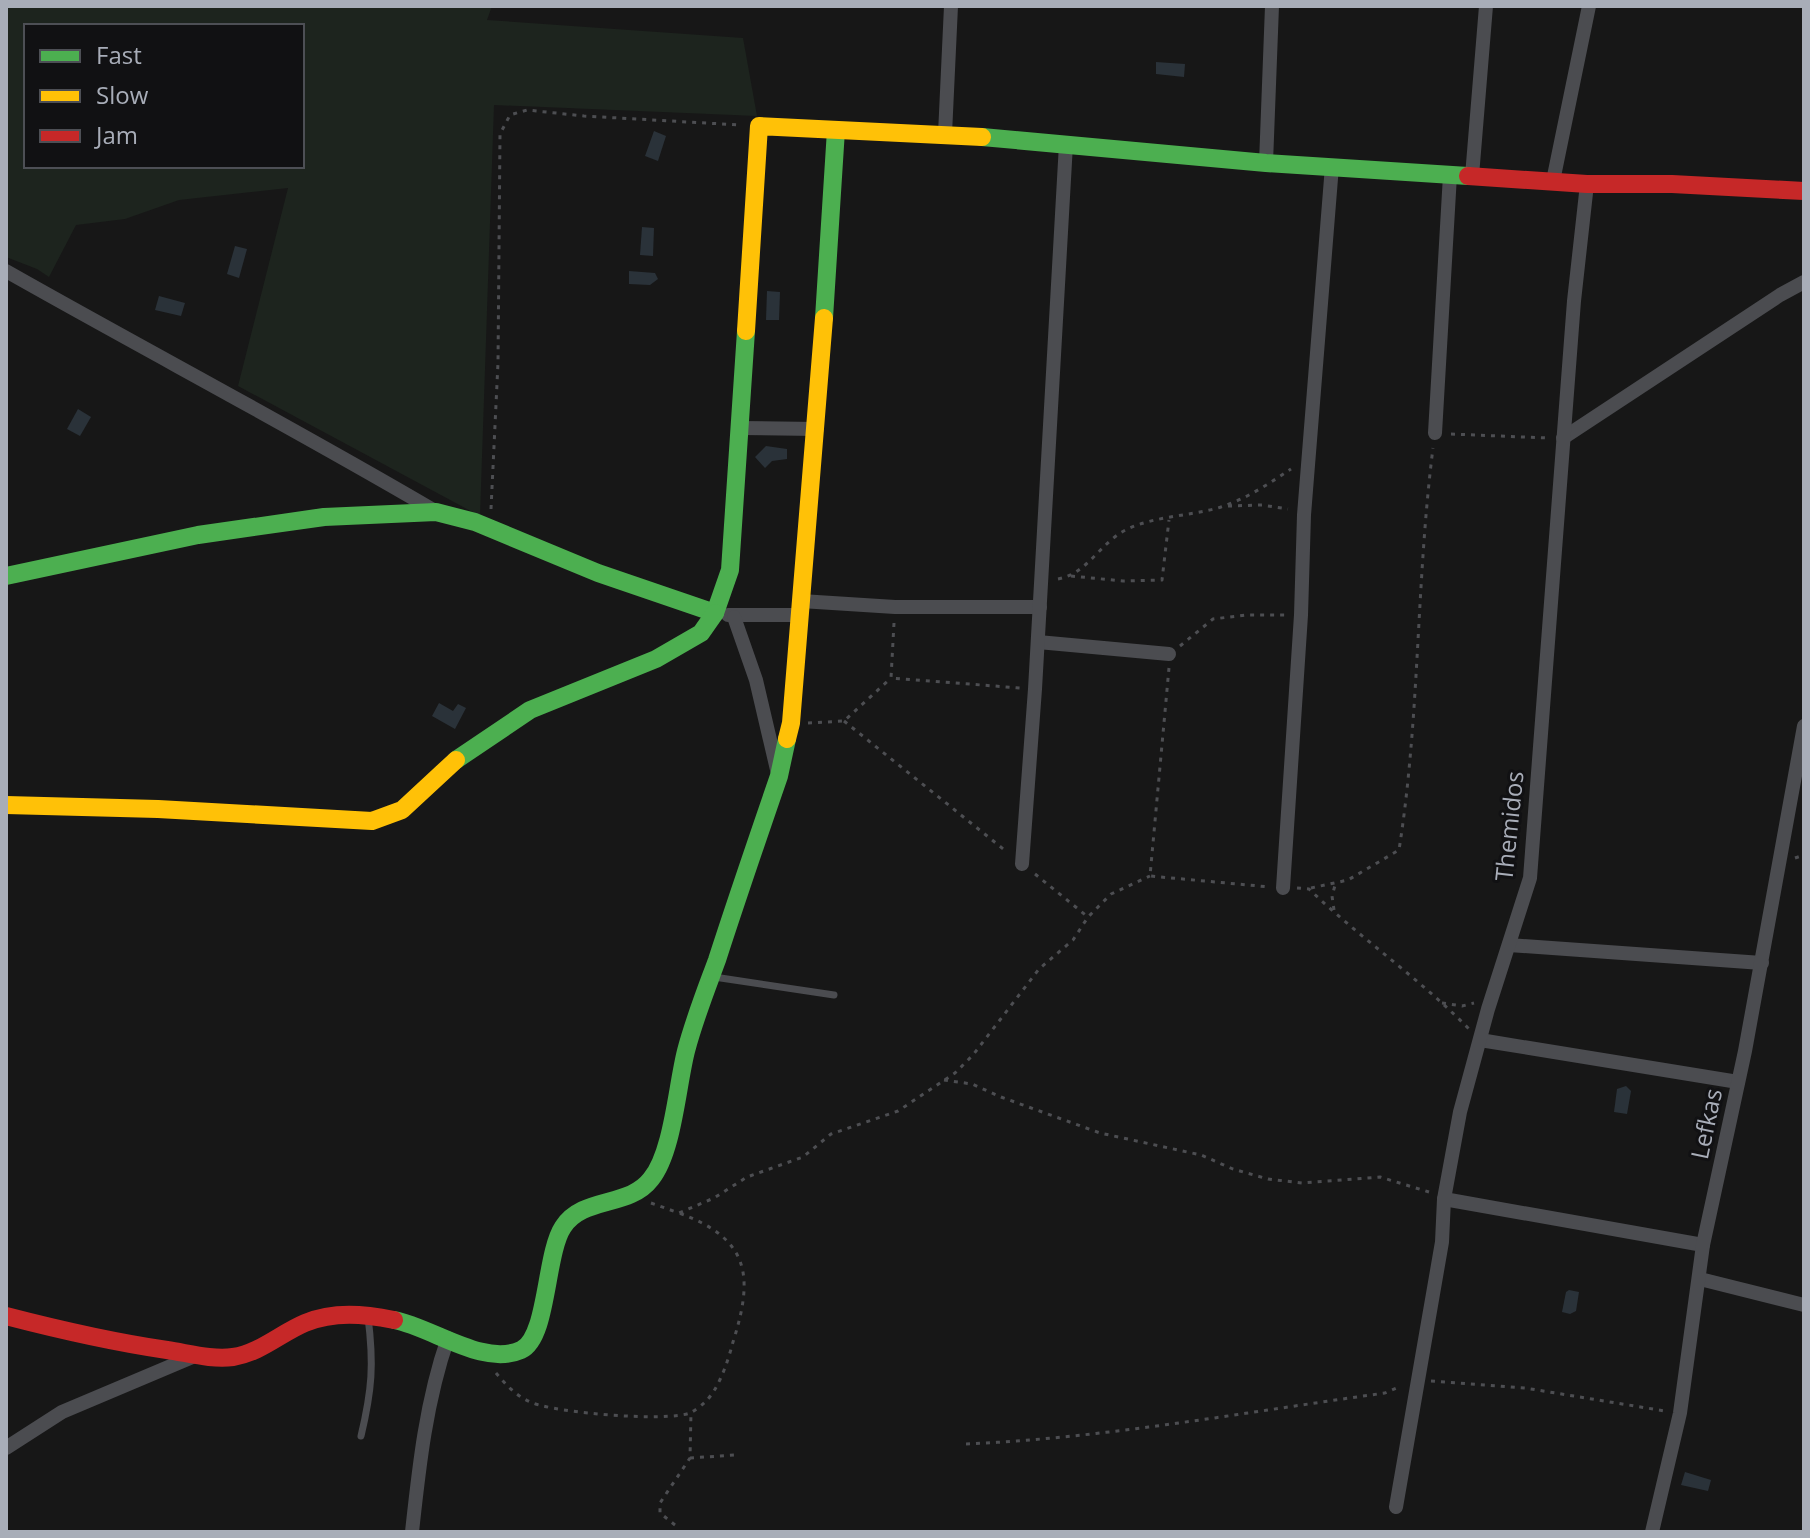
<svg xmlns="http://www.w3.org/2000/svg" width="1810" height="1538" viewBox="0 0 1810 1538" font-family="'Open Sans',sans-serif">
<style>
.green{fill:#1d241e;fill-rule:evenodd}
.water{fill:#2a3239}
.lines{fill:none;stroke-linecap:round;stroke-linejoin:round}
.path{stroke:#4d4e52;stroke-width:3;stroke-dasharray:4 6;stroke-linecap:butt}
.lane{stroke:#4b4c50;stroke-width:7}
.street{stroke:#4b4c50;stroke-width:14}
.fast{stroke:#4caf50;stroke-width:18}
.slow{stroke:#ffc107;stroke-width:18}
.jam{stroke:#c62828;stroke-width:18}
.labels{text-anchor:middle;stroke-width:6;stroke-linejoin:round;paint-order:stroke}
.street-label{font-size:24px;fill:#a8adb8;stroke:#111113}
</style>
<rect width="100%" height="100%" fill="#171717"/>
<path class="green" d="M6,6H492L487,20L743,38L757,116L494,105L480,516L238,386L288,188L179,200L125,219L76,225L49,277L37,269L6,257ZM26,26H302V166H26Z"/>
<g class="water">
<path d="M1156,62L1185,64L1184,77L1156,74Z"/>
<path d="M654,131L666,136L658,161L645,156Z"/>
<path d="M642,227L654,228L653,256L640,255Z"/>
<path d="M235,246L247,249L239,278L227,274Z"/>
<path d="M629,271L655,273L658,279L650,285L629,284Z"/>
<path d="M767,291L780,292L779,320H766Z"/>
<path d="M159,296L185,303L181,316L155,310Z"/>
<path d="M78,409L91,417L80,436L67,429Z"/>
<path d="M766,446L787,449V459L772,461L765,468L755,457Z"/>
<path d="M439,703L453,711L458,704L466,708L455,729L432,716Z"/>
<path d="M1626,1086L1631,1091L1627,1114L1614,1112L1617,1089Z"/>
<path d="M1569,1290L1579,1292L1576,1311L1570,1314L1562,1312L1566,1292Z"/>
<path d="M1685,1472L1711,1480L1708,1491L1681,1485Z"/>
</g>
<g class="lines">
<g class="path">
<path d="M1451,434L1548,438"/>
<path d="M1228,506L1262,505L1288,509"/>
<path d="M491,509L498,363L500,134L510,115L527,110L584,116L740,125"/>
<path d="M1071,576L1123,581L1162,580L1169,520"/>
<path d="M1058,579C1084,574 1095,552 1116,536C1142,516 1189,517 1221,507C1246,499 1270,483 1291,469"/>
<path d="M894,623L891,678L1020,688"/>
<path d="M1180,646L1213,619L1246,615H1287"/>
<path d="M1169,668L1150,876L1270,887"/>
<path d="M844,721L1007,852"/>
<path d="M808,723L844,721L891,678"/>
<path d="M1795,858L1804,855"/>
<path d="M1035,874L1088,917"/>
<path d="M1297,888L1309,889C1360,938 1419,978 1469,1029"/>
<path d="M1311,888L1348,880L1399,850C1420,717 1416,582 1433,448"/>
<path d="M1334,910L1332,896L1336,882"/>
<path d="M1442,1003L1462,1006L1474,1003"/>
<path d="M944,1080L972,1084L1001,1097L1100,1133L1201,1155L1233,1169L1268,1179L1302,1183L1380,1177L1429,1192"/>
<path d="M651,1203L679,1213L714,1198L747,1177L803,1157L831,1134L898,1111L955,1073L973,1055L1039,969L1073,940L1088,917L1111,894L1150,876"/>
<path d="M496,1373C506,1385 517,1397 533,1403C558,1413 665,1422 690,1413C694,1411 701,1406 705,1402C719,1389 728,1361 733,1342C754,1276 750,1239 679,1213"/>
<path d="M1431,1381L1525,1388L1665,1411"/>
<path d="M966,1444C1106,1438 1246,1412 1385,1393L1401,1386"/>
<path d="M690,1458L735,1455"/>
<path d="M675,1525L660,1513V1503L690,1458L691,1412"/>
</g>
<g class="lane">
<path d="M714,977L834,995"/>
<path d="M361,1436C372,1390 374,1364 368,1317"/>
</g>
<g class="street">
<path d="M945,134L951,6"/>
<path d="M1266,163L1272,6"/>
<path d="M1472,176L1486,6"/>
<path d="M1553,181L1589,6"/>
<path d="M6,271C149,352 294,428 435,511"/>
<path d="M738,428L817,429"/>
<path d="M1435,433L1450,175"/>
<path d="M1563,438L1780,295L1804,282"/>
<path d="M801,601L895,607H1040"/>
<path d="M728,615H799"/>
<path d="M734,617L756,680L778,774"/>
<path d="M1038,642L1169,654"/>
<path d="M1022,864L1035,689L1066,144"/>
<path d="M1283,888L1301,615L1304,515L1332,166"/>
<path d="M1509,945L1762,963"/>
<path d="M1480,1040L1738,1082"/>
<path d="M1444,1199L1703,1245"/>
<path d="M1700,1279L1804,1305"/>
<path d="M6,1448L62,1412L197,1355"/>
<path d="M1396,1507L1442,1242L1444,1199L1460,1112L1488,1009L1530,878L1574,301L1587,184"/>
<path d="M412,1532C419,1467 426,1401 448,1338"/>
<path d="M1652,1532L1680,1413L1703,1245L1745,1051L1804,726"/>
</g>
<g class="fast">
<path d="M982,137L1266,163L1468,176"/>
<path d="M824,318L836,130"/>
<path d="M6,576L198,535L324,517L436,512L475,522L598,573L715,613L730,570L746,331"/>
<path d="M456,760L530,710L656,659L701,633L715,613"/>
<path d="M394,1320C432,1327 483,1367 521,1350C548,1338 545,1254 563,1227C583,1196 629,1208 651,1179C673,1152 677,1086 686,1051C694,1020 706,990 717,960C737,898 758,837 779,776L787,739"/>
</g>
<g class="slow">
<path d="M746,331L759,126L982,137"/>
<path d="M787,739L791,723L824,318"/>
<path d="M6,805L158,809L372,821L402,810L456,760"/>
</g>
<g class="jam">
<path d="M1468,176L1587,184H1672L1804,191"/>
<path d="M6,1316C60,1330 112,1342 167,1350C188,1353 212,1360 233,1357C260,1353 281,1333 305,1323C334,1311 364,1314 394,1320"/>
</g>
</g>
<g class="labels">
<g class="street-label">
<text transform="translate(1510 826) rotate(-84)" y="8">Themidos</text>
<text transform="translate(1707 1124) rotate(-78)" y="8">Lefkas</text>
</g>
</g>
<rect width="1810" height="1538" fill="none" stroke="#a8adb8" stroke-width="16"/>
<rect x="24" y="24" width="280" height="144" fill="#111113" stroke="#4d4f55" stroke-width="2"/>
<rect x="40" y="50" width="40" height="12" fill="#4caf50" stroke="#4d4f55" stroke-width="2"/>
<text x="96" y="64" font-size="24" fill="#a8adb8">Fast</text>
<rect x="40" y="90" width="40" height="12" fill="#ffc107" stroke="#4d4f55" stroke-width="2"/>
<text x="96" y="104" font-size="24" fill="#a8adb8">Slow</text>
<rect x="40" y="130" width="40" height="12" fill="#c62828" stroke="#4d4f55" stroke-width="2"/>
<text x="96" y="144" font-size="24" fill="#a8adb8">Jam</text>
</svg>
